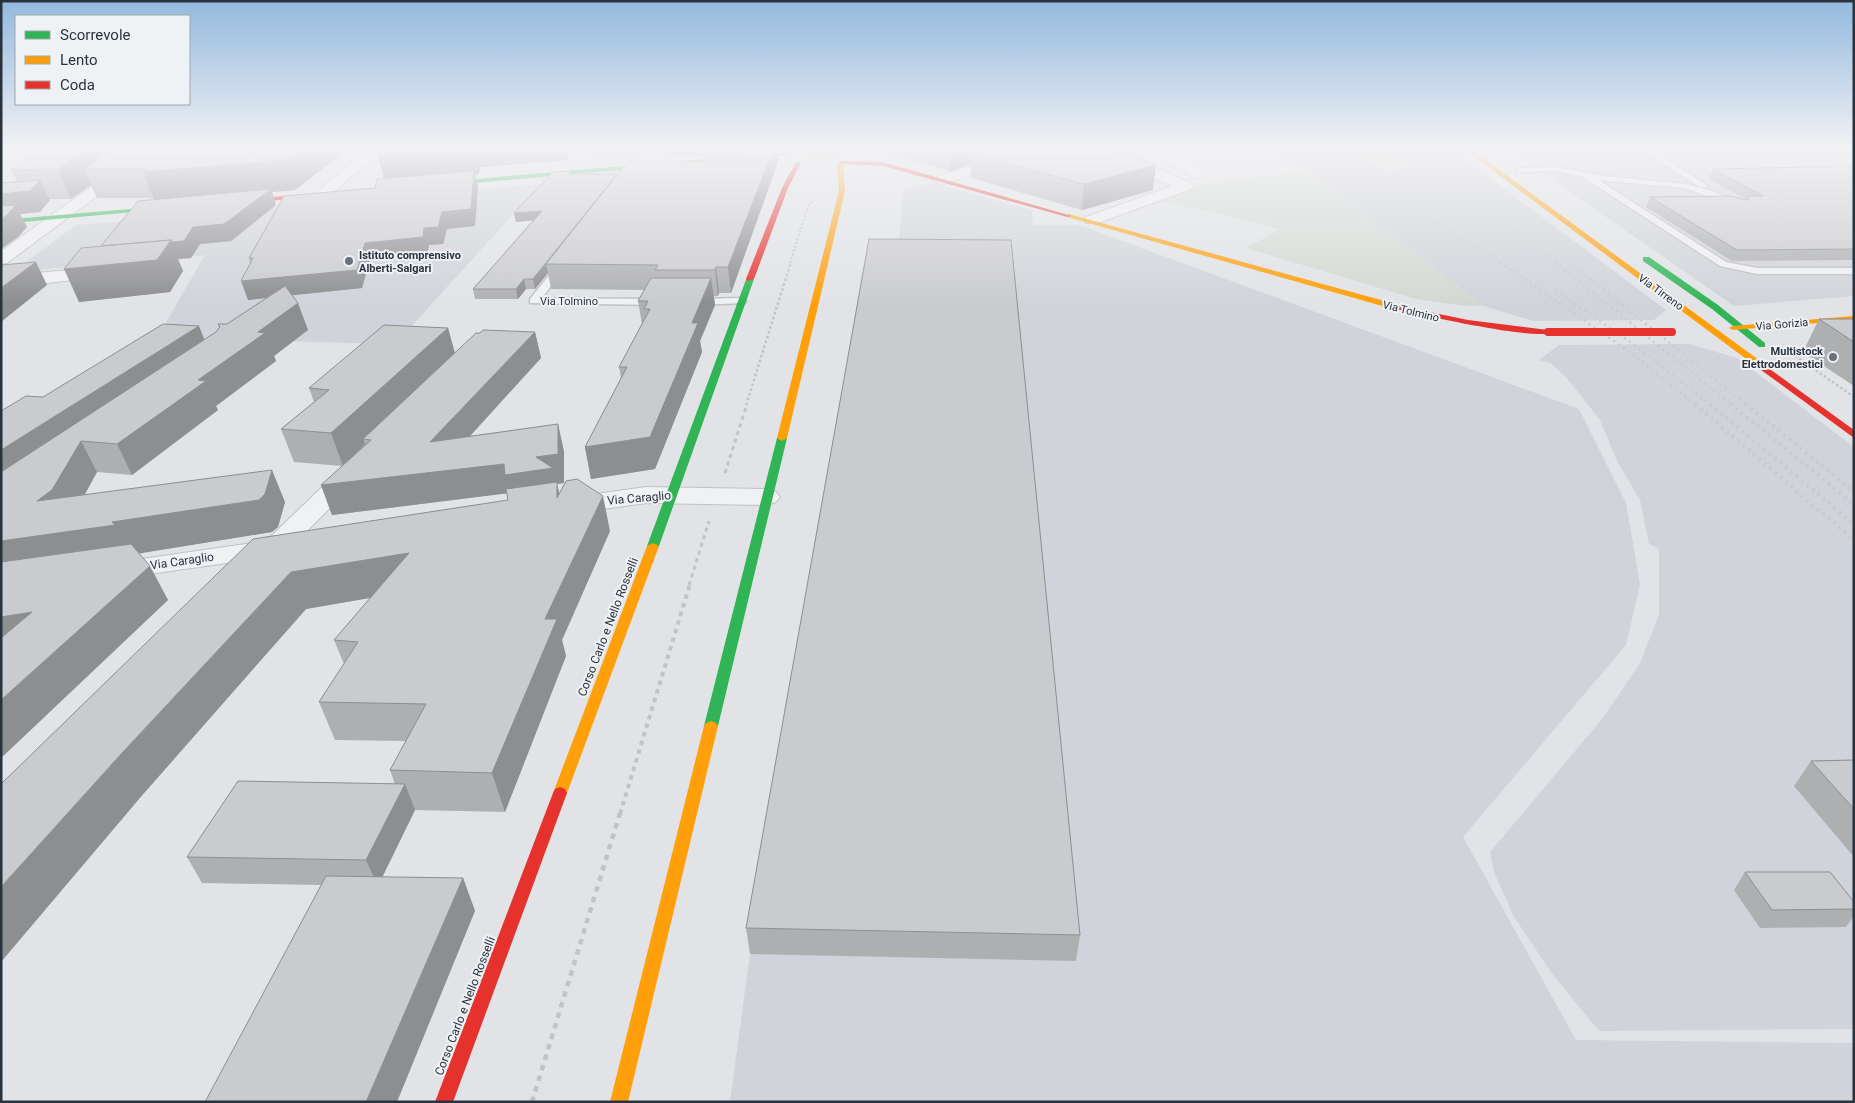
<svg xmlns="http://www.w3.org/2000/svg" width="1855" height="1103" viewBox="0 0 1855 1103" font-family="Roboto,sans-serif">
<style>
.built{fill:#d0d3d9}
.green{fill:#d3d9d2}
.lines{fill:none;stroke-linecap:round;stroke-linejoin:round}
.lane-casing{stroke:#c0c1c4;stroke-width:3}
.street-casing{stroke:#c0c1c4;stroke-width:2}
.path-far4{stroke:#c1c4c6;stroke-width:2;stroke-dasharray:2 2;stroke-linecap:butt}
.path-far3{stroke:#c1c4c6;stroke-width:2.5;stroke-dasharray:2.5 2.5;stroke-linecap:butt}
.path-far2{stroke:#c1c4c6;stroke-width:3;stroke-dasharray:4 4;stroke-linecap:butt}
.path-far1{stroke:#c1c4c6;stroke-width:4;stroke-dasharray:4.5 4.5;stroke-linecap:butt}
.path{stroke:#c1c4c6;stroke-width:4.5;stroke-dasharray:5.5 5.5;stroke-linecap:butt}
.lane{fill:#f0f1f3;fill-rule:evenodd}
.street{fill:#f0f1f3;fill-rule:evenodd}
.fast{fill:#30b455;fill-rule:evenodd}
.slow{fill:#ff9f0a;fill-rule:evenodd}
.jam{fill:#e5322d;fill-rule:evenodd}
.rail-far2{stroke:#cacbcd;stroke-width:2;stroke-dasharray:1 3;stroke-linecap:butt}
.rail-far1{stroke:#cacbcd;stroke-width:2.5;stroke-dasharray:2 4;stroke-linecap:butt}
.rail{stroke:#cacbcd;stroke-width:4;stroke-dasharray:2.5 4.5;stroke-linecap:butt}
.jam-bridge{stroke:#e5322d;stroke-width:8}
.wall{fill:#aeafb1}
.shaded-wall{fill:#8d8e90}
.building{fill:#cacbce;stroke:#8d8e90}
.poi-dot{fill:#6a7178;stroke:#eff2f5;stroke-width:2}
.labels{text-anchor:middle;stroke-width:4;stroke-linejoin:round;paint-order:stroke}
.far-poi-label{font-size:11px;font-weight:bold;fill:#2a333d;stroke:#eff2f5;text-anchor:start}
.far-street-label{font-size:11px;fill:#2a333d;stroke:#eff2f5}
.street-label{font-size:12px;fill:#2a333d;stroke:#eff2f5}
</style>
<rect width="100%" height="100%" fill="#e1e3e6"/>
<g class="built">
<path d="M589,150H732L592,162Z"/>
<path d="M1271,150H1348L1387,173L1411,164L1395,150H1453L1666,310L1654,320L1533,321L1484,306L1309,172Z"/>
<path d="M1510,150H1854V296L1734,306Z"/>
<path d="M931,183L1032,210L1033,225H1079L1579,409L1626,503L1640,585L1626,645L1463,837L1576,1040L1854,1043V1102H730L750,954L898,257L903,189Z"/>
<path d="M541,184L395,344L157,338L205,255L13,272L76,225Z"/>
<path d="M1689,344L1737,358L1854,447V1029L1599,1031L1553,975L1514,917L1494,872L1490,852L1603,718L1640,663L1659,615V549L1649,544L1640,500L1617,461L1600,420L1567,378L1551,363L1539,360L1559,345Z"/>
</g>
<g class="green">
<path d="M808,150H837L844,155C835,165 809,165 799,156Z"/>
<path d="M1348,150H1394L1412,164L1387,173Z"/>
<path d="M1308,172L1484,306H1465L1416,299L1246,248L1281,229L1163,201L1210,181Z"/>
</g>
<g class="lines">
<g class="lane-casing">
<g id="lane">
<path d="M1643,150H1652L1708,186L1701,188Z"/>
<path d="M1556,167L1602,176L1685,184L1710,190L1739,202V206H1733L1685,188L1598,180L1726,262L1757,268H1854V274H1757L1720,266L1583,177L1556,171L1520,172L1516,170L1520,168Z"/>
<path d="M562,262L567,265L542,298L658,299L663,302L658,305L530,303V299L559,263Z"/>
<path d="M741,298L746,301L745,303L696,305L691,302L696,299Z"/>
</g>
</g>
<g class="street-casing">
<g id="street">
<path d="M143,150H159L7,263L1,264V251Z"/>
<path d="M366,150H382L328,197H318L315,194L318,191Z"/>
<path d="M1023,150H1045L1043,153L946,183L941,185L933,180L936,177Z"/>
<path d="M1096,150H1115L1191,183L1194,186L1191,189L1098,223H1086L1084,220L1086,217L1172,186L1098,153Z"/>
<path d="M1152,150H1169L1204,174L1197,178L1192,177Z"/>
<path d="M104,267L110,268L113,272L110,276L1,288V276Z"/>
<path d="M351,466L360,468L363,473L360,478L272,566L262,568L252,566L248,560L114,579L104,577L100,571L104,565L114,563L266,541L342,468Z"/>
<path d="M646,487L767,489L776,492L780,497L776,502L767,505L646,503L567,514L558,512L554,506L558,500L567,498Z"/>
</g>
</g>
<path class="path-far4" d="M790,263L808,206L813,201"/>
<g class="path-far3">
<path d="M1787,350L1854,397"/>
<path d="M746,405L791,262"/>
</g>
<g class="path-far2">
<path d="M725,473L747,404"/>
<path d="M689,585L709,521"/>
</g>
<path class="path-far1" d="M620,814L690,584"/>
<path class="path" d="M532,1102L620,813"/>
<use href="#lane" class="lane"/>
<use href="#street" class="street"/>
<g class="fast">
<path d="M787,152L789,155L439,186L436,184L439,182Z"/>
<path d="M165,206L167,207V209L1,224V220Z"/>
<path d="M1643,257H1649L1718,305L1765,343V347H1759L1712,309L1643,261Z"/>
<path d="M747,277L754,279L659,546L657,548H649L647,546Z"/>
<path d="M782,435L787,438L718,726L716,729L711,731L706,729L704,726L777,438Z"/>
</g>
<g class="slow">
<path d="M1465,150H1472L1763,363V367H1757Z"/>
<path d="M840,161L843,163L845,191L787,438L782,441L777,438L839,191L837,163Z"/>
<path d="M1069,214L1392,303L1393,305L1386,307L1067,217L1066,216Z"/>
<path d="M1854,316V320L1733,330L1729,328L1733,326Z"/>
<path d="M653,543L659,546L567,793L565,797L560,799L555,797L553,793L647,546Z"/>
<path d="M711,721L716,723L718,726L628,1102H610L704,726L706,723Z"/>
</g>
<g class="jam">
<path d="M841,161L883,162L1072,216L1067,217L883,166L843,164L840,162Z"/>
<path d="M796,162L801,163L788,188L754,279L747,281L746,279L782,188Z"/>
<path d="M319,193L322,195L321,196L238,204L235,202L238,200Z"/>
<path d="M1386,303L1468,320L1548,330L1552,332C1539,342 1409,312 1386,307Z"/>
<path d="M1760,362L1854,430V438L1757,367V363Z"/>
<path d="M560,787L565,789L567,793L453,1102H435L553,793L555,789Z"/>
</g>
<g class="rail-far2">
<path d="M1319,150L1502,263"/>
<path d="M1417,150L1556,263"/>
</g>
<g class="rail-far1">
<path d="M1500,262L1624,348L1696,405"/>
<path d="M1555,262L1732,405"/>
<path d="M1575,267L1747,405"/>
<path d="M1555,290L1633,344L1711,405"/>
</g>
<g class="rail">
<path d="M1695,404L1854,540"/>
<path d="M1710,404L1854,524"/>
<path d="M1730,404L1854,504"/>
<path d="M1745,404L1854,491"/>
</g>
<path class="jam-bridge" d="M1548,332H1672"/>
</g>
<g class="wall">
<path d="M43,150H346L295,190L272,192L276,205L231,241L200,244L191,258L178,259L183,271L170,292L79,302L101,246L154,199L153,198H97L91,185L71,199H49L50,200L40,212L20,214L27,227L18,237L1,249V183L17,181L11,170Z"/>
<path d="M376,150H567L568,160L480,167L479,174L475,175L478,187L475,226L447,229L443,244L429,245L427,255L370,260L362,288L293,295L308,330L274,356L276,361L216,406L218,410L132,475L97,472L85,494L285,502L278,527L272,532L139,553L168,600L1,758L43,397L204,340L216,332L219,327L218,324H227L266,298L248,300L250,263L249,258L375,188L384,179Z"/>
<path d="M653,150H777L778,162L731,293H719L718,296H714L715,305L700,341L702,352L655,469L591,479L585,447L621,378L619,367L642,324L638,301L644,290L551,289L548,273L535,289H526L518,299H475L473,289L533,220L516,222L514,213L570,174H617L705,161V155L676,157Z"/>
<path d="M874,150H1134L1133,157L1153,190L1082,210L971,178V164L950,171Z"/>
<path d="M1854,166V260L1732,261L1646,207L1650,197L1746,199L1709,179L1713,169Z"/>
<path d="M1819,319H1854V386L1803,352Z"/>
<path d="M448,328L455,353L535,332L541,358L470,436L558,424L564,452V483L557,484L559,493L610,531L562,640L566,656L505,812L415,810L382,877L463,878L475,911L321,885L202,883L187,857L395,784L390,770L406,741L335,740L319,702L344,664L334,640L370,598L306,609L145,792L253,539L508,500L507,493L332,515L321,485L342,466L294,462L281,429L314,402L309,388Z"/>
<path d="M1854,760V857L1794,786L1811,761Z"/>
<path d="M1745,872L1854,902V916L1846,927L1760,928L1734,890Z"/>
<path d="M746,928L1080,935L1076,961L750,954Z"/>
</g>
<g class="shaded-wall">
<path d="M87,150H140L84,169L91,185L71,199L58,169Z"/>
<path d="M300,150H346L295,190L272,192L276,205L231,241L200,244L191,258L178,259L183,271L170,292L79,302L64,269L134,262L155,202L143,172Z"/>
<path d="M376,150H567L568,160L480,167L479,174L475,175L478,187L475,226L447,229L443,244L429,245L427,255L370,260L362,288L248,300L241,281L365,243L385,182Z"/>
<path d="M675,150H704L705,155L676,157Z"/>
<path d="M773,150H777L778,162L731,293L728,267Z"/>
<path d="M951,150H1017L971,154V164L950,171Z"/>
<path d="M1114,150H1134L1132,170Z"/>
<path d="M1156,165L1153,190L1082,210L1084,184Z"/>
<path d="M617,174L546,264L548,273L535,289L533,279Z"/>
<path d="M40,180L50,200L40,212L20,214L27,227L18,237L1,249V194Z"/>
<path d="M542,211L544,219L516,222L514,213Z"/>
<path d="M36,262L47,285L1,322V288Z"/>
<path d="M716,267L719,293L718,296L715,270Z"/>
<path d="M711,278L715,305L700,341L702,352L655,469L591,479L585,447L692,323Z"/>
<path d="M524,279L526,289L518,299L516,289Z"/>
<path d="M298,303L308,330L274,356L276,361L216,406L218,410L132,475L117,444L258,332Z"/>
<path d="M199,326L209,351L1,489V450Z"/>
<path d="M448,328L456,358L363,439L365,444L343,466L331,433Z"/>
<path d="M535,332L541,358L439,470L430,442Z"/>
<path d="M558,424L564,452V483L557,484L565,517L510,493L332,515L321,485L536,457Z"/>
<path d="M81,441L97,472L69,523L37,501Z"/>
<path d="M272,470L285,502L278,527L272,532L130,555L1,578V541L112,522Z"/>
<path d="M603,496L610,531L562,640L566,656L505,812L492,773L545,619Z"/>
<path d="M409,553L421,589L306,609L145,792L1,962V887L122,753L291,572Z"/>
<path d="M150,566L168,600L1,758V700Z"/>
<path d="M32,612L1,655V617Z"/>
<path d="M405,784L415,810L378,886L366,860Z"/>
<path d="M463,878L475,911L397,1102H366Z"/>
</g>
<g class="building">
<path d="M43,150H87L58,169L11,170Z"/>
<path d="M111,150H300L285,160L143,172L146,168L84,169Z"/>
<path d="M718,150H773L728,267H716L715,270H655L658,265L546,264L628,161L757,162Z"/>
<path d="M983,150H1115L1156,165L1084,184L971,154Z"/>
<path d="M1854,166V241H1853L1854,242V249L1737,250L1650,197L1730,196L1747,200L1749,196H1763L1713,169Z"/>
<path d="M474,171L471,209L442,212L438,227L424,228L423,237L365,243L357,270L241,281L253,258H249L284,196L375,188L377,179Z"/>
<path d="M570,171V174H617L533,279H524L516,289H473L542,211L514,213L553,172Z"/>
<path d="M40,180L30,191L1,194V183Z"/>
<path d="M271,189L224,224L193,227L184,241L172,242L171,240L101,246L138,201Z"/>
<path d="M16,205L7,215L1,219V206Z"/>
<path d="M869,239L1011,240L1080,935L746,928Z"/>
<path d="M171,240L157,260L64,269L81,248Z"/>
<path d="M36,262L1,288V265Z"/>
<path d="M651,278H711L692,323H698L650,437L585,447L627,367H619L650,309H644L648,301H638Z"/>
<path d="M285,286L298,303L258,332L265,333L198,380L206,381L117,444L81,441L52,490L37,501L272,470L265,494L259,500L112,522L115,525L1,541V472L216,332L220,327L218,324H227Z"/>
<path d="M1819,319H1854V342Z"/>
<path d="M163,324L199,326L1,450V411L26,396L43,397Z"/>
<path d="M384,325L448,328L331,433L281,429L329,390L309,388Z"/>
<path d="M483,330L535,332L430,442L558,424V454L536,457L553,468L505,475L504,464L321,485L371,440L363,439L476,333H480Z"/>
<path d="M577,479L603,496L545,619H557L492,773L390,770L426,704L319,702L358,642L334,640L409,553L291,572L122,753L1,887V784L253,539L508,500L506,489L557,482V498L566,481Z"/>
<path d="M131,544L150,566L1,700V638L32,612L1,617V562Z"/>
<path d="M1854,760V809L1811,761Z"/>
<path d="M238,781L405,784L366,860L187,857Z"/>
<path d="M1745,872H1830L1854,902V909L1772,910Z"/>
<path d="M326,876L463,878L366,1102H205Z"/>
</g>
<linearGradient id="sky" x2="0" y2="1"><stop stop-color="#93b9de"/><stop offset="0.49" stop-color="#f2f2f4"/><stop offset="1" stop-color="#f2f2f4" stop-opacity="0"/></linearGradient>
<rect width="1855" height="304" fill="url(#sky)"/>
<g class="poi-dot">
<circle cx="349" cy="261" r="5"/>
<circle cx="1833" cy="357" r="5"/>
</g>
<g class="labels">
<g class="far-poi-label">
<text x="359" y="259">Istituto comprensivo<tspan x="359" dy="13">Alberti-Salgari</tspan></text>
<text x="1823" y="355" text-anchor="end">Multistock<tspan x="1823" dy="13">Elettrodomestici</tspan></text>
</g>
<g class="far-street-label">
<text transform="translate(1661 292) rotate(36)" y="4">Via Tirreno</text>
<text x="569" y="305">Via Tolmino</text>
<text transform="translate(1411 311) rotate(14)" y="4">Via Tolmino</text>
<text transform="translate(1782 324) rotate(-5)" y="4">Via Gorizia</text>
</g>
<g class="street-label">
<text transform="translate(639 498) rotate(-5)" y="4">Via Caraglio</text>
<text transform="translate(182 561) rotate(-8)" y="4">Via Caraglio</text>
<text transform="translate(608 627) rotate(-69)" y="4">Corso Carlo e Nello Rosselli</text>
<text transform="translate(465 1006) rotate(-69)" y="4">Corso Carlo e Nello Rosselli</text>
</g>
</g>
<rect width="1855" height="1103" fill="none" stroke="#2a333d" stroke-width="5"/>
<rect x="15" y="15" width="175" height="90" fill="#eff2f5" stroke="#a0a6ab"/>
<rect x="25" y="31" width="25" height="8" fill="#30b455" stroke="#a0a6ab"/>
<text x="60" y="40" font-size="15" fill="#2a333d">Scorrevole</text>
<rect x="25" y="56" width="25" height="8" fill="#ff9f0a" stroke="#a0a6ab"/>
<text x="60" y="65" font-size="15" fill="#2a333d">Lento</text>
<rect x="25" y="81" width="25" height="8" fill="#e5322d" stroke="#a0a6ab"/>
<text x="60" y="90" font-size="15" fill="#2a333d">Coda</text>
</svg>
